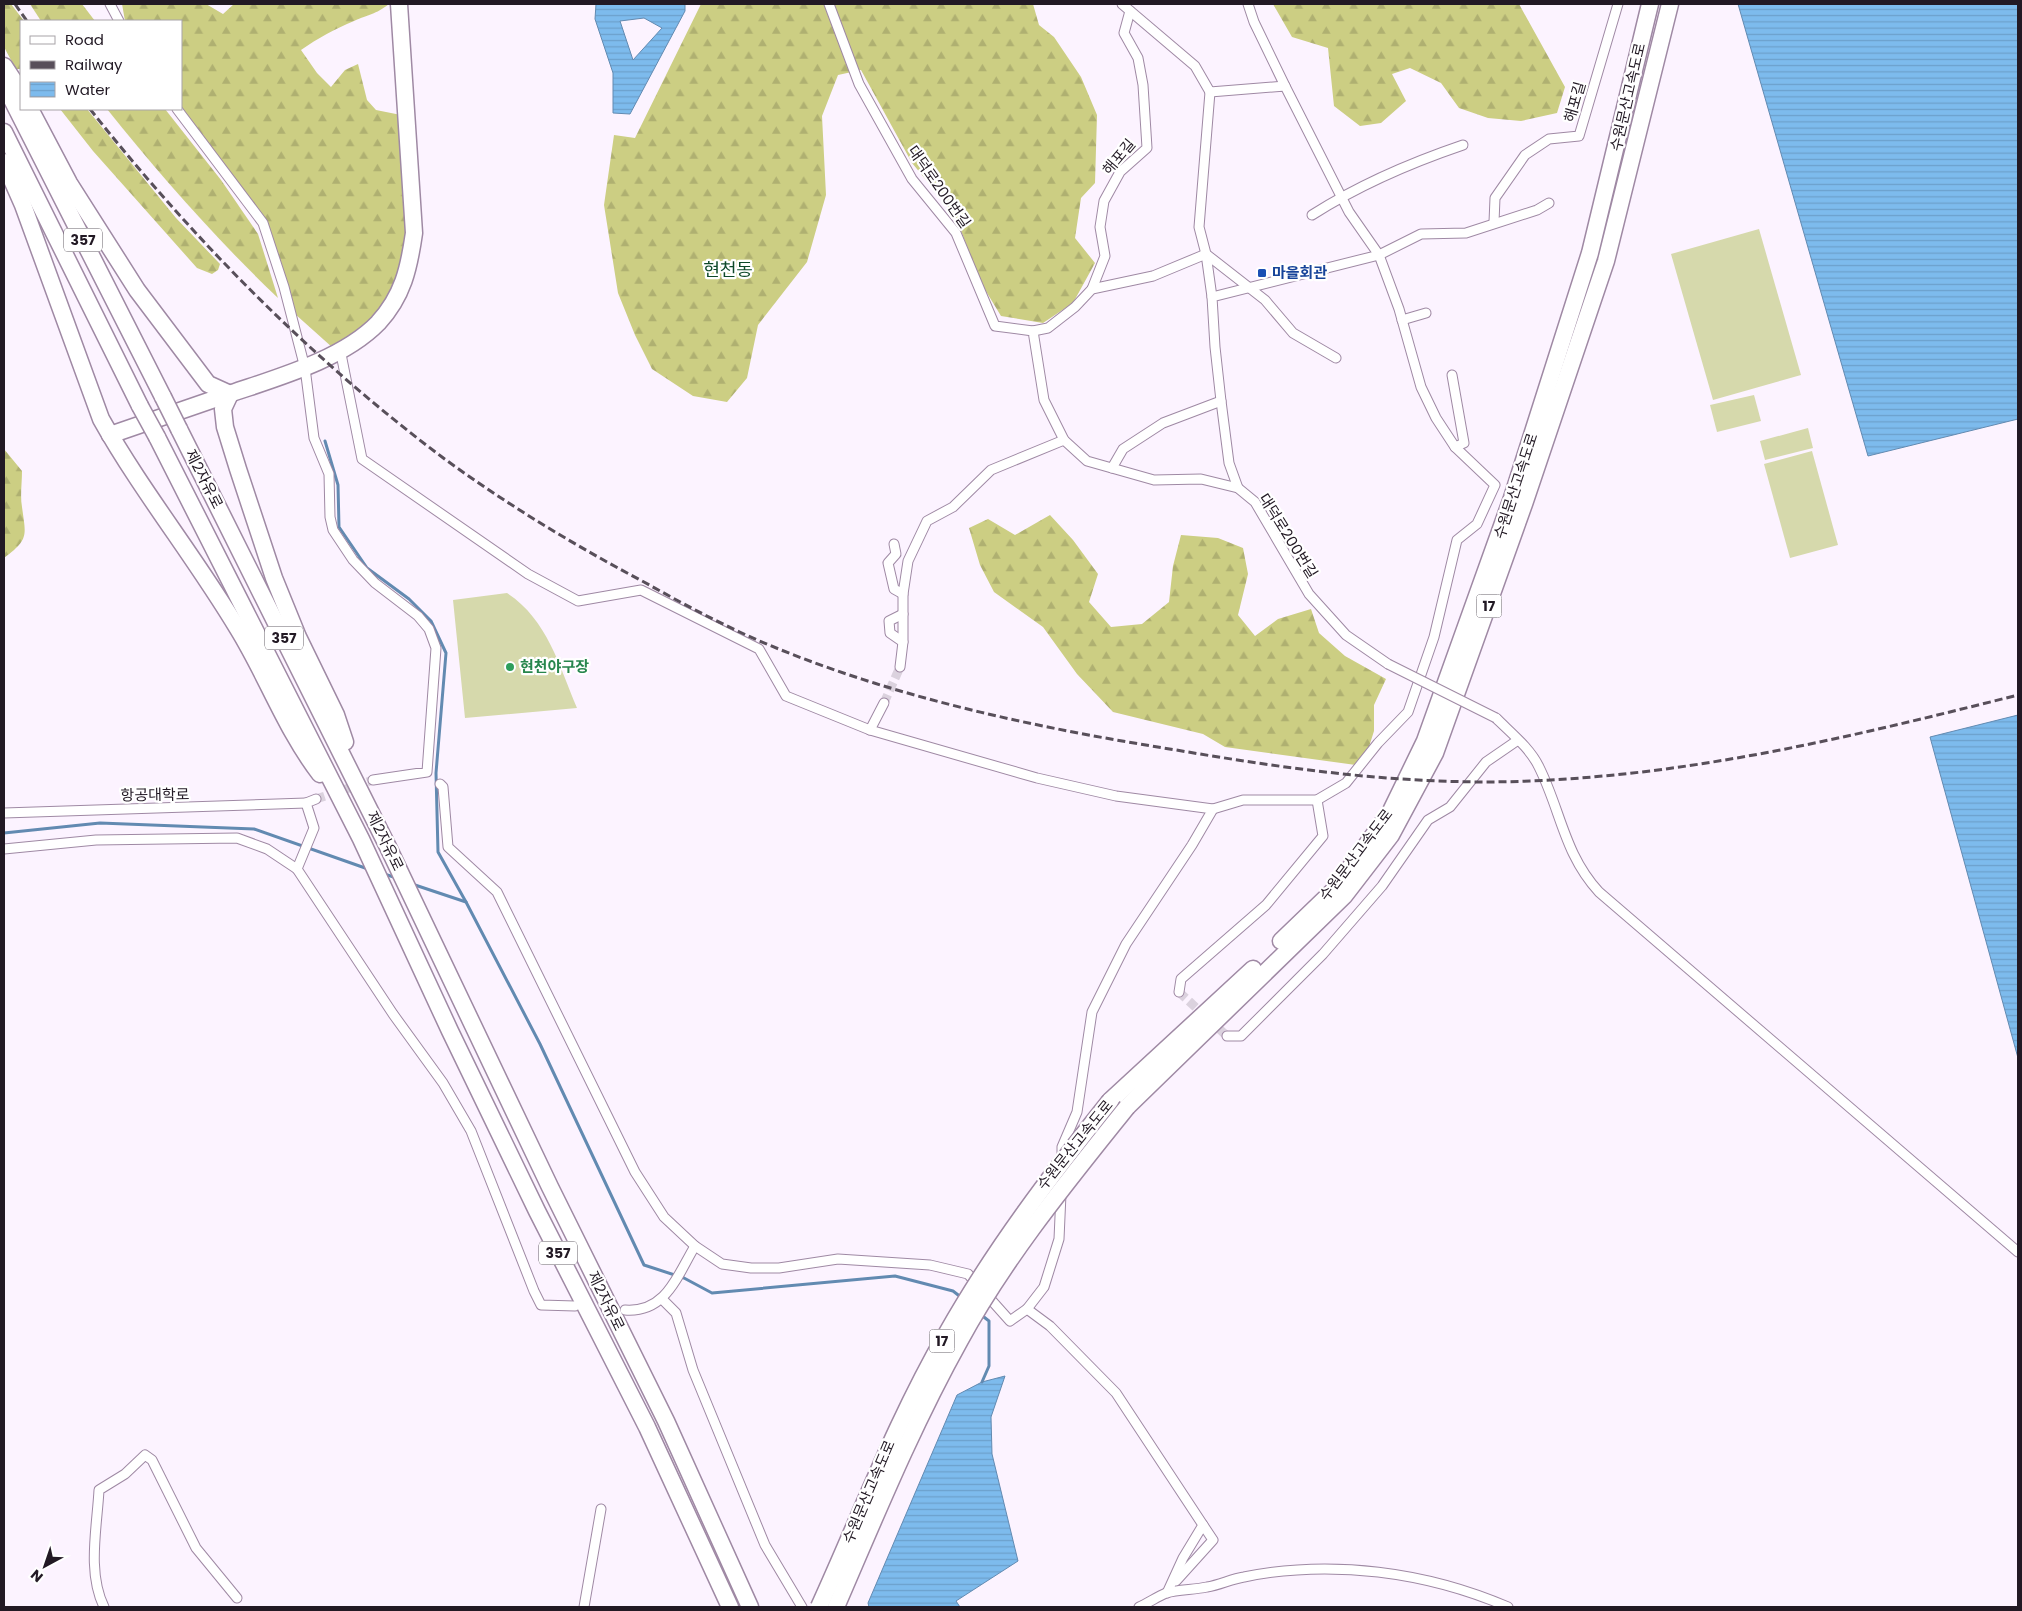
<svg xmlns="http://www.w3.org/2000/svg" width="2022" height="1611" viewBox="0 0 2022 1611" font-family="Poppins,'Noto Sans KR',sans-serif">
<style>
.forest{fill:url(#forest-firs)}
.pitch{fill:#d6d9ac}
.water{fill:url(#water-rules);stroke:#628ab1;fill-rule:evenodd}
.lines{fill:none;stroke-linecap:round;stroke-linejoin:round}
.stream{stroke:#628ab1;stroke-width:3}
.street-tunnel{stroke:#dbd2de;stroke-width:9;stroke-dasharray:9 4.5;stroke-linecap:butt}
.street-casing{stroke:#9f89a4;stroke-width:11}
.highway-casing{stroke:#9f89a4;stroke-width:19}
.street{stroke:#fff;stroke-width:9}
.highway{stroke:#fff;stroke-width:16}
.rail{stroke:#584f5a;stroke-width:3;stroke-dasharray:8 4;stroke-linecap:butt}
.street-bridge-casing{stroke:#9f89a4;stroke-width:11;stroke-linecap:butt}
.highway-bridge-casing{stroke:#9f89a4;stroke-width:19;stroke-linecap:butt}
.street-bridge{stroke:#fff;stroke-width:9}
.highway-bridge{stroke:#fff;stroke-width:16}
.transit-dot{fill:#1a4fb4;stroke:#fff;stroke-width:2}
.leisure-dot{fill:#2e9e5b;stroke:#fff;stroke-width:2}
.labels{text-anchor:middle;stroke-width:4.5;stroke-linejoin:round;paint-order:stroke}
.shield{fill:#fff;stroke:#645e66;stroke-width:1}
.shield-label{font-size:14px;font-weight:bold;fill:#221924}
.street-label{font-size:15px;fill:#221924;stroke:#fff}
.transit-label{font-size:15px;font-weight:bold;fill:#164399;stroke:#fff;text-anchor:start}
.leisure-label{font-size:15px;font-weight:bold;fill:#27864d;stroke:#fff;text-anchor:start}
.quarter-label{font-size:18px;fill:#0d4829;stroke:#fff}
</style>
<defs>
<pattern id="forest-firs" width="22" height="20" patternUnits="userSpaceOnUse" patternTransform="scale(1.25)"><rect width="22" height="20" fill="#ccce83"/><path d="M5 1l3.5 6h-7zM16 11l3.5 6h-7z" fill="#afb071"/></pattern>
<pattern id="water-rules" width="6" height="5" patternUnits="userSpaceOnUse" patternTransform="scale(1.25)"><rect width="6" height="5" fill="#7dbbed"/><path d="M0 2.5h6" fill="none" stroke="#6ca0cb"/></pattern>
</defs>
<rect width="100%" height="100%" fill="#fcf3ff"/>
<g class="forest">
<path d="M4,4H11L24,21H21V69H16L4,47Z"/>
<path d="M30,4H82L95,21H41Z"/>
<path d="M122,4H206L223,14L234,4H389C375,15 369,14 354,21C335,29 318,38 301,50L317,73L331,87L345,70L358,64L367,100L376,110L401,115L407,254L401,274L373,323L333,348L285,305L262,227L242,190L181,106V21H125Z"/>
<path d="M701,4H1033L1039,25L1054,37L1081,77L1097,115L1095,183L1081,198L1075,238L1095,263L1073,303L1043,323L1001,316L981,283L955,215L912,163L861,70L838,75L822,116L826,195L807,262L758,325L747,378L727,402L693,396L652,369L635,335L618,293L604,205L614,135L635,138Z"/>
<path d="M1273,4H1519L1565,87L1557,113L1521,121L1488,118L1459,108L1441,83L1410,68L1392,74L1406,101L1381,123L1360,126L1334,106L1328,48L1292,37Z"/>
<path d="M60,109H87L176,218L220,264L218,270L212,274L197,268L93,151Z"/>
<path d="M107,109H165L221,180L258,234L278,298C216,239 160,175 107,109Z"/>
<path d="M4,449L22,471C22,483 20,496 22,507C26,536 29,539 4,558Z"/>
<path d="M1050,515L1073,540L1098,574L1089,602L1111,627L1142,624L1169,602L1173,566L1181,535L1218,538L1243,548L1248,574L1238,615L1255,636L1278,619L1311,609L1319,633L1345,656L1386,679L1374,705V731L1363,766L1225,747L1203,734L1113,712L1077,674L1043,627L994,592L980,565L969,528L988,519L1015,535Z"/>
</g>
<g class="pitch">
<path d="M1759,229L1801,375L1713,400L1671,254Z"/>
<path d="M1754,395L1761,421L1717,432L1710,405Z"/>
<path d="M1808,428L1813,448L1765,460L1760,441Z"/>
<path d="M1812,451L1838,545L1790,558L1764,464Z"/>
<path d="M507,593C547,619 559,665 577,708L465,718L453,600Z"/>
</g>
<g class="water">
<path d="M596,4H685V11L630,114L613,113V73L595,19ZM644,18L662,28L633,60L620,21Z"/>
<path d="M1738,4H2018V419L1868,456Z"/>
<path d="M2018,715V1058L1930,737Z"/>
<path d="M1005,1376L991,1417L992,1454L1018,1561L956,1601L960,1607H869L868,1603L957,1395L982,1382Z"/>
</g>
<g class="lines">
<g class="stream">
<path d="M325,441L338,485L339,527L367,568L409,599L431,621L446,653L436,773L438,852L466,902"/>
<path d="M4,833L100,823L254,829L368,869"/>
<path d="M384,874L397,878"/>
<path d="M412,884L466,902L540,1044L644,1265L684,1278L712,1293L895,1276L953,1291L962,1298"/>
<path d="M980,1314L989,1321V1366L982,1382"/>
</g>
<g class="street-tunnel">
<path d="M884,703L900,667"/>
<path d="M316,799L373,780"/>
<path d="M1179,992L1227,1036"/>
</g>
<g class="street-casing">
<g id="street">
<path d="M110,4L119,21"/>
<path d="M829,4L859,84L912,179L956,233L995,326L1033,331L1044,400L1064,440L1087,461L1154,480L1201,479L1238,488L1255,502L1309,594L1346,635L1388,664"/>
<path d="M1122,4L1195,66L1210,92L1285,86L1349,212L1379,255L1399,309L1421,387L1436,418L1455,447L1495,485L1477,524L1457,540L1434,637L1408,712L1378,743L1346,783L1317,800H1243L1213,809"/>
<path d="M1248,4L1254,22L1285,86"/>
<path d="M1210,92L1199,227L1206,254L1265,300L1293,333L1336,358"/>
<path d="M177,109L263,223L284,287L305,368L314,438L329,474L330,517L333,530L353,560L375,583L418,616L429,629L436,648L427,772L373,780"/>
<path d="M1312,215C1359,185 1410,163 1463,145"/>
<path d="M1494,222L1495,198L1525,155L1549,139L1579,136L1618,4"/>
<path d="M1092,289L1105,256L1100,227L1104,201L1120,172L1147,148L1143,85L1138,58L1124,33L1130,11"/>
<path d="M1402,320L1426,313"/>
<path d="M1033,331L1048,328L1075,307L1092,289L1153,276L1206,254L1212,297"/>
<path d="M340,349L362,459L528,574L578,601L641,590L759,649L786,696L870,730L1037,778L1116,796L1213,809L1192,845L1126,944L1092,1012L1077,1112L1062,1147V1159"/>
<path d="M1452,375L1464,443L1455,447"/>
<path d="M1221,401L1229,463L1238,488"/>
<path d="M1112,468L1123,449L1163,423L1221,401L1215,347L1212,297L1379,255L1421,234L1466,233L1537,210L1549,203"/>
<path d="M894,544L896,554L888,563L894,589L903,594"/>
<path d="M903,614L889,621L890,633L903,642"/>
<path d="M900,667L903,642V594L908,561L927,521L953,507L991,470L1064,440"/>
<path d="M1496,718C1511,733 1530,748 1539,767C1561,811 1564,854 1599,892L2018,1252"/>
<path d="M870,730L884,703"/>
<path d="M440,784L443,787L448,847L497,892L635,1172L664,1217L695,1246L722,1264L751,1268H779L838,1259L930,1265L968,1274L1010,1321L1027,1309L1050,1326L1116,1393L1203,1525L1183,1558L1167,1593"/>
<path d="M316,799L306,803L314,828L297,869L393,1014L443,1083L471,1131L534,1291L541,1305L575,1306"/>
<path d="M4,813L306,803"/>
<path d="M4,849L96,840L237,838L267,849L297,869"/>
<path d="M1179,992L1181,979L1266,905L1323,836L1317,800"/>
<path d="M1227,1036H1241L1323,954L1382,886L1428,820L1450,807L1486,762L1518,740"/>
<path d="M662,1299L676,1313L693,1370L765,1545L802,1607"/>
<path d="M1027,1309L1044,1287L1059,1239L1061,1194"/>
<path d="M625,1310C666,1313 677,1276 695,1246"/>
<path d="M1176,1581L1213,1540L1203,1525"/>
<path d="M104,1607C87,1572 97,1528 99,1490L125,1474L145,1455L152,1460L196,1548L237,1598"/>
<path d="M584,1607L601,1509"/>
<path d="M1139,1607C1148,1603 1157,1597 1166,1593C1178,1589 1194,1590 1207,1587C1220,1585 1231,1579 1244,1577C1331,1559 1427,1572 1508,1607"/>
</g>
</g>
<g class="highway-casing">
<g id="highway">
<path d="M4,66L21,92"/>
<path d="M4,84L163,397"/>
<path d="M30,109L69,183L137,290L208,384L230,394L223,409L225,427L238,469L274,578L298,637L336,715L345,742"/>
<path d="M4,132L140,406"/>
<path d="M4,162L23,205L101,419C142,492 195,557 238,629C267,676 286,730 320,774"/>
<path d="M179,429L388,847L550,1187L666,1421L750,1607"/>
<path d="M110,435C151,421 192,407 232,393C279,377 343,359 378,323C403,296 409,268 414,233L399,4"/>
<path d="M157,437L361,839L450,1031L537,1211L647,1427L730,1607"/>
<path d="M1281,941L1334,890L1391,811L1425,741L1512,498L1590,253L1650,4"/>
<path d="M1110,1101L1253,969"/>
<path d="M1127,1107L1344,896L1391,835L1435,753L1524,504L1606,261L1670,4"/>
</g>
</g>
<use href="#street" class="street"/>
<use href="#highway" class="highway"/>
<g class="rail">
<path d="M15,4L27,21"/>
<path d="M90,109C192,238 310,358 442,457C506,504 574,545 644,582C685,605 726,627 769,645C899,699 1038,728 1176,750C1294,770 1410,786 1530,781C1699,774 1855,736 2018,695"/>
</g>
<g class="street-bridge-casing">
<path id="street-bridge" d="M1388,664L1496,718"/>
</g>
<g class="highway-bridge-casing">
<g id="highway-bridge">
<path d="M163,397L179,429"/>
<path d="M140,406L157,437"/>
<path d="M819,1607C861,1515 896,1421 947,1333C994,1250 1051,1175 1110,1101"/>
<path d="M836,1607C875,1517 912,1426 960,1340C1006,1256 1067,1182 1127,1107"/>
</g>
</g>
<use href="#street-bridge" class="street-bridge"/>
<use href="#highway-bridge" class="highway-bridge"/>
</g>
<rect class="transit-dot" x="1257" y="268" width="10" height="10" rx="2.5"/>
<circle class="leisure-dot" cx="510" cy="667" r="5"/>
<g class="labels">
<g class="shield">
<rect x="64" y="228.5" width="38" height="23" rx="4"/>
<rect x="1476.5" y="594.5" width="25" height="23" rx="4"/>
<rect x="265" y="626.5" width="38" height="23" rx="4"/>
<rect x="539" y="1241.5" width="38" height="23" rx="4"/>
<rect x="929.5" y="1329.5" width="25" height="23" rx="4"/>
</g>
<g class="shield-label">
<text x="83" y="245">357</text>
<text x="1489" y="611">17</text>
<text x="284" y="643">357</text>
<text x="558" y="1258">357</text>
<text x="942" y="1346">17</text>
</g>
<g class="street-label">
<text transform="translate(1628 97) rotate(-77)" y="5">수원문산고속도로</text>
<text transform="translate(1575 102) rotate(-74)" y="5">해포길</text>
<text transform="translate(1119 157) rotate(-50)" y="5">해포길</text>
<text transform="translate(939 187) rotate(55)" y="5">대덕로200번길</text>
<text transform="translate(204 479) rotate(63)" y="5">제2자유로</text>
<text transform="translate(1516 486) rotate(-72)" y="5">수원문산고속도로</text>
<text transform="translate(1288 536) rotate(58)" y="5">대덕로200번길</text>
<text transform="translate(155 795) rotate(-1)" y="5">항공대학로</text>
<text transform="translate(385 841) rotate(64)" y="5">제2자유로</text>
<text transform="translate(1356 855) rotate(-53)" y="5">수원문산고속도로</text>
<text transform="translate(1075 1145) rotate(-51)" y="5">수원문산고속도로</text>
<text transform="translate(606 1301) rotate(64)" y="5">제2자유로</text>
<text transform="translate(869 1492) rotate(-67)" y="5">수원문산고속도로</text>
</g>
<g class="transit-label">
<text x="1272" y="278">마을회관</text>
</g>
<g class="leisure-label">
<text x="520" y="672">현천야구장</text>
</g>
<g class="quarter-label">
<text x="728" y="276">현천동</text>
</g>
</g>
<rect width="2022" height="1611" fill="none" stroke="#221924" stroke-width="10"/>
<rect x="20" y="20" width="162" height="90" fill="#ffffff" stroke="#a7a3a7"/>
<rect x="30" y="36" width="25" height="8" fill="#ffffff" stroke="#a7a3a7"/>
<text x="65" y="45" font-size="15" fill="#221924">Road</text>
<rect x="30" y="61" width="25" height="8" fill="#584f5a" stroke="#a7a3a7"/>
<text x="65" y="70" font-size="15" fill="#221924">Railway</text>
<rect x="30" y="82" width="25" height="15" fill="url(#water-rules)" stroke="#a7a3a7"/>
<text x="65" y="95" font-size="15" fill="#221924">Water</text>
<g transform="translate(45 1566) rotate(220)" stroke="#ffffff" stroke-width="4" paint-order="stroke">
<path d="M0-4L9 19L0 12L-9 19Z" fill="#221924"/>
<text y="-8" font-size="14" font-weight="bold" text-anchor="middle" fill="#221924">N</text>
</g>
</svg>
